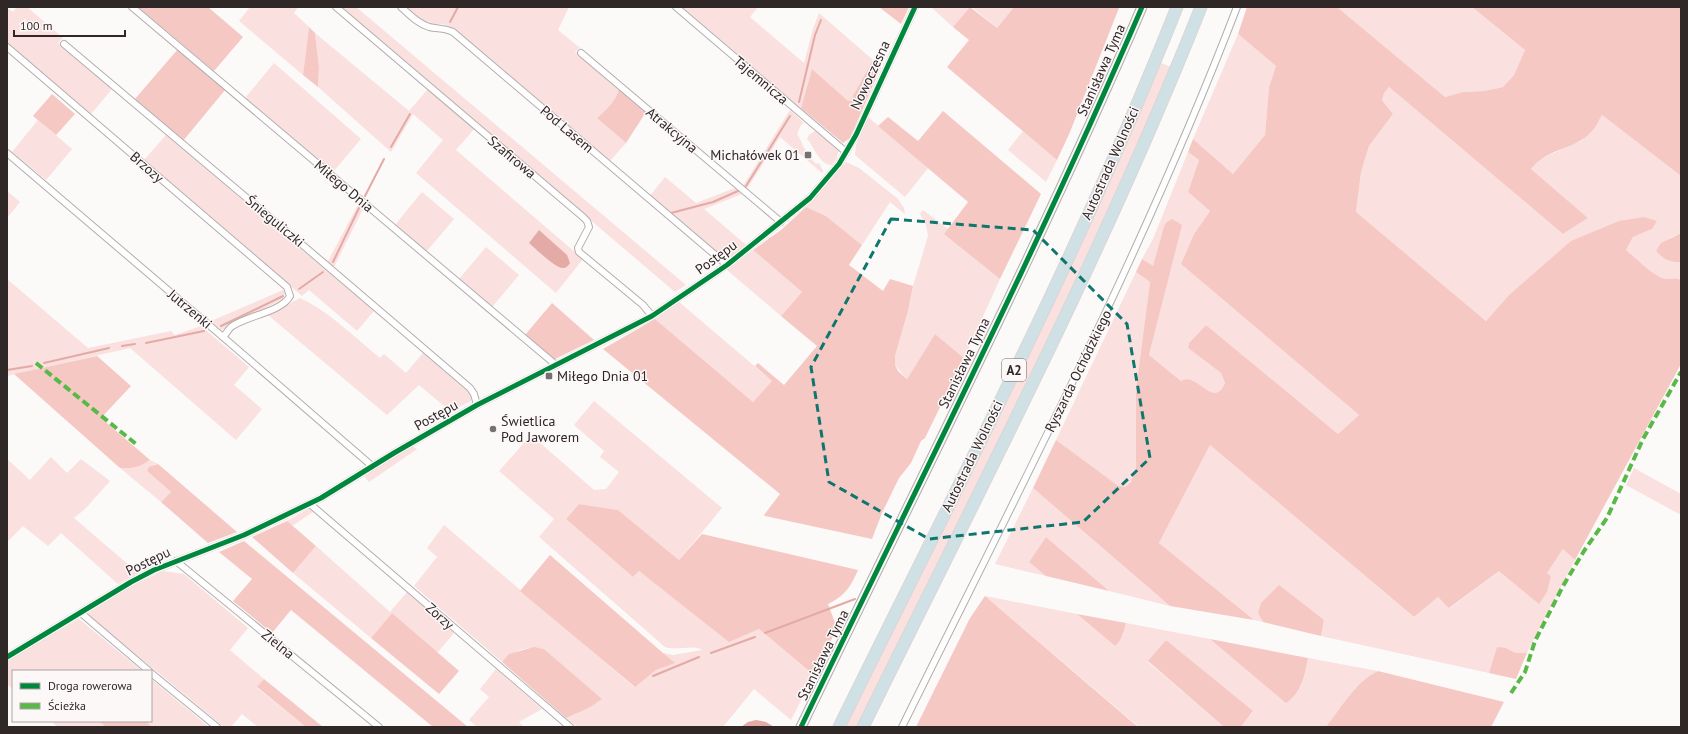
<svg xmlns="http://www.w3.org/2000/svg" width="1688" height="734" viewBox="0 0 1688 734" font-family="'PT Sans',sans-serif">
<style>
.green{fill:#fae0de}
.forest{fill:#f6c8c4}
.water{fill:#e3aaa6}
.lines{fill:none;stroke-linecap:round;stroke-linejoin:round}
.stream{stroke:#e3aaa6;stroke-width:2}
.street-casing{stroke:#b2aead;stroke-width:8}
.secondary-casing{stroke:#b2aead;stroke-width:11}
.highway-casing{stroke:#d9d6d6;stroke-width:13}
.street{stroke:#fffefe;stroke-width:6}
.secondary{stroke:#f0f5f6;stroke-width:9}
.highway{stroke:#d0e1e5;stroke-width:11}
.quiet{stroke:#58b947;stroke-width:4;stroke-dasharray:8 4;stroke-linecap:butt}
.cycleway-casing{stroke:#fdf8f8;stroke-width:8}
.cycleway{stroke:#00873e;stroke-width:5}
.marked{fill:none;stroke:#0f766e;stroke-width:3;stroke-dasharray:8 5;stroke-linejoin:round}
.poi-dot{fill:#777070;stroke:#fdf8f8;stroke-width:1.5}
.labels{text-anchor:middle;stroke-width:3;stroke-linejoin:round;paint-order:stroke}
.shield{fill:#fdf8f8;stroke:#6e6666;stroke-width:1}
.shield-label{font-size:13px;font-weight:bold;fill:#302727}
.street-label{font-size:14px;fill:#302727;stroke:#fdf8f8}
.poi-label{font-size:14px;fill:#302727;stroke:#fdf8f8;text-anchor:start}
</style>
<rect width="100%" height="100%" fill="#fcf9f9"/>
<g class="green">
<path d="M17,7H27L63,38L58,43L112,89L91,114L7,43V8L13,12Z"/>
<path d="M250,7H298L294,13L309,27L303,75L239,21Z"/>
<path d="M340,7H356L686,285L675,292Z"/>
<path d="M405,7H569L558,30L580,48L575,52L619,89C616,101 606,110 597,118L626,143L609,162L452,28C441,22 440,25 429,24C420,23 412,13 405,7Z"/>
<path d="M682,7H758L750,17L804,63L813,29L819,13L873,60L850,101L847,100L812,69L801,108Z"/>
<path d="M931,7H970L953,27Z"/>
<path d="M972,7H1014L997,28Z"/>
<path d="M1337,7H1472L1525,50L1514,75L1503,87L1484,91L1463,92L1445,97Z"/>
<path d="M315,33L409,111L428,89L475,128L456,150L583,259L556,293L416,173L443,140L413,114L391,152L318,87L319,67Z"/>
<path d="M1238,34L1276,66L1269,87L1265,135L1233,174L1193,139Z"/>
<path d="M1159,62L1171,67C1075,291 966,509 858,727H844Z"/>
<path d="M274,63L361,139L333,172L245,98Z"/>
<path d="M1389,87L1563,234L1588,218L1531,169L1538,160L1581,141L1592,131L1602,115L1681,176V233L1671,237L1656,251C1663,259 1670,263 1681,262V280C1675,277 1668,280 1662,278C1649,272 1637,259 1626,250L1633,237L1652,229L1657,221L1508,296L1486,321L1356,212L1361,172L1369,146L1393,114L1382,100L1384,93Z"/>
<path d="M790,110L804,123L801,125L797,134C802,141 802,146 807,152L805,154L809,159L811,158L816,164L819,163L823,171L822,173L780,137L747,189L743,186Z"/>
<path d="M868,117L928,168L905,197L855,155L856,145Z"/>
<path d="M38,120L72,149L46,180L12,152Z"/>
<path d="M815,131L839,150L836,160L832,165C822,166 814,149 809,141L807,139L809,135Z"/>
<path d="M1023,131L1057,160L1046,182L1008,150Z"/>
<path d="M166,135L374,311L357,331L309,290L302,296L144,160Z"/>
<path d="M1188,152L1199,160L1188,192L1210,211L1194,234L1181,264L1359,415L1338,434L1206,325L1189,343L1188,348L1221,373L1225,383C1215,407 1200,379 1187,379C1185,379 1183,380 1181,381L1149,355L1181,225L1164,226L1153,267L1142,259L1153,239Z"/>
<path d="M846,162L859,168L898,199L904,208L905,214L890,202L862,245L826,216L806,207Z"/>
<path d="M665,177L696,203L735,188L742,194L704,209L746,245L725,261L649,197Z"/>
<path d="M7,191L20,202L7,218Z"/>
<path d="M422,192L454,219L426,252L395,225Z"/>
<path d="M359,203L364,207L334,267L327,263Z"/>
<path d="M923,210L948,229L945,234L1000,279L964,358L935,334L907,379L895,365V356L908,311L913,286L928,236L926,225L920,214Z"/>
<path d="M486,247L519,275L492,307L459,279Z"/>
<path d="M753,250L802,292L781,316L727,270Z"/>
<path d="M1136,272L1150,282L1136,389V468L1131,482L1125,487C1106,484 1073,452 1056,440Z"/>
<path d="M7,279L88,348L171,331L175,335L201,326L249,367L234,385L262,409L236,440L130,348L7,376Z"/>
<path d="M283,290L285,293L283,299L222,330L211,321Z"/>
<path d="M300,298C330,312 354,337 380,358L384,354L406,373L423,353L471,394V401L450,411L419,385L387,415L268,315Z"/>
<path d="M679,302L772,381L753,402L655,319Z"/>
<path d="M594,401L722,508L679,560L618,510L579,504L566,519L633,577L639,571L729,641L759,629L814,675L791,720L754,689L723,727H577L566,718L589,708L601,699L544,649C528,646 513,650 502,662L414,586L437,557L427,548L444,525L634,687L656,670L674,663L663,653L673,655L702,650C692,644 677,651 665,647L539,537L554,519L499,471L531,435L594,490L606,489L619,472L600,457L604,451L574,425Z"/>
<path d="M1210,445L1414,617L1438,597L1450,608L1499,571L1551,576L1547,573L1563,549L1575,560L1527,653H1516L1506,648H1497L1489,673L1321,636L1324,620L1258,613L1263,622L1254,620L1159,543Z"/>
<path d="M411,446L417,449L369,482L364,476Z"/>
<path d="M51,457L67,473L81,459L110,481L85,509L74,518L138,573L118,584L61,533L48,546L23,526L7,542V459L30,480Z"/>
<path d="M150,460L158,464L154,465L147,471L171,492L161,502L120,468C133,469 140,467 150,460Z"/>
<path d="M1634,468L1681,494V515L1626,485Z"/>
<path d="M1033,488L1170,606L1109,591L1046,537L1029,562L1046,576L995,564Z"/>
<path d="M310,508L313,512L292,526L287,521Z"/>
<path d="M316,546L390,612L407,592L454,633L437,653L392,613L371,638L293,573Z"/>
<path d="M163,571L184,574L248,628L230,650L264,679L257,688L306,727H258L242,714L231,727H224L87,614L126,589Z"/>
<path d="M985,596L1077,614L1115,646L1123,635L1126,623L1210,639L1286,702C1302,694 1305,674 1308,658L1378,671C1357,680 1340,709 1326,727H1241L1253,712L1166,640L1148,662L1224,727H1139Z"/>
<path d="M79,619L142,671H13V689L7,684V660Z"/>
<path d="M496,669L542,709L519,722L524,727H477L469,720L489,697L480,689Z"/>
<path d="M151,679L209,727H152L145,721H151Z"/>
<path d="M51,721H99L106,727H58Z"/>
</g>
<g class="forest">
<path d="M138,7H208L243,37L214,71Z"/>
<path d="M879,7H909L901,24Z"/>
<path d="M970,7L997,28L1014,7H1117L1119,8L1070,132L1057,160L947,67L969,40L953,27Z"/>
<path d="M1247,7H1337L1445,97L1463,92L1484,91L1503,87L1514,75L1525,50L1472,7H1681V176L1602,115C1599,120 1596,127 1592,131C1575,151 1548,147 1531,169L1588,218L1563,234L1389,87L1384,93L1382,100L1393,114L1369,146L1361,172L1356,212L1486,321L1508,296L1571,241L1619,221L1644,217L1657,221L1652,229L1633,237L1626,250C1637,259 1649,272 1662,278C1668,280 1675,277 1681,280V364L1575,560L1563,549L1547,573L1551,576L1547,592L1539,604L1499,571L1449,608L1438,597L1414,617L1210,445L1159,543L1254,620L1170,606L1033,488L1056,440L1117,485L1125,487L1131,482L1136,468V389L1150,282L1136,272L1142,259L1153,266L1164,226L1167,222L1172,219L1182,225L1149,355L1181,381C1183,380 1185,379 1187,379C1200,379 1215,407 1225,383L1221,373L1188,348L1189,343L1206,325L1338,434L1359,415L1181,264L1194,234L1210,211L1188,192L1199,160L1188,152L1193,139L1233,174L1265,135L1269,87L1276,66L1238,34Z"/>
<path d="M309,27L315,33L319,67L318,87L303,75Z"/>
<path d="M178,49L225,90L183,141L135,99Z"/>
<path d="M873,60L881,67L850,138L843,143L801,108L812,69L847,100L850,101Z"/>
<path d="M619,89L646,112L626,143L597,118C606,110 616,101 619,89Z"/>
<path d="M52,94L75,114L56,135L33,116Z"/>
<path d="M943,111L1041,194L1000,279L944,234L968,202L878,126L888,117L918,141Z"/>
<path d="M806,207L826,216L862,245L849,265L883,291L890,279L913,286L908,311L895,356V365L898,371L907,379L935,334L964,358L925,438L921,441L911,463L899,478L882,513L872,539L765,516L764,515L780,494L603,349L655,319L753,402L772,381L755,366L758,363L784,385L817,346L781,316L802,292L753,250L781,230Z"/>
<path d="M1681,233V262C1670,263 1663,259 1656,251L1661,243Z"/>
<path d="M552,303L594,340L553,360L525,335Z"/>
<path d="M97,356L131,386L101,418L150,460C140,467 133,469 120,468L14,374Z"/>
<path d="M158,464L237,532L208,543L161,502L171,492L147,471L149,467Z"/>
<path d="M579,504L618,510L679,560L702,534L858,570C851,586 845,596 828,604L837,628L814,675L759,629L729,642L639,571L633,577L566,519Z"/>
<path d="M287,521L316,546L293,573L252,537Z"/>
<path d="M1046,537L1109,591L1046,576L1029,562Z"/>
<path d="M244,541L468,727H433L291,610L272,633L233,601L252,579L219,552Z"/>
<path d="M550,555L663,653L675,663L656,670L635,687L520,591Z"/>
<path d="M1279,585L1324,620L1321,636L1263,622L1258,613L1261,603Z"/>
<path d="M985,596L1138,727H916L970,618Z"/>
<path d="M392,613L459,671L439,694L371,638Z"/>
<path d="M1077,614L1126,623C1124,631 1122,640 1115,646Z"/>
<path d="M1210,639L1308,658C1305,674 1302,693 1286,703Z"/>
<path d="M1166,640L1253,711L1241,727H1224L1148,661Z"/>
<path d="M534,647L544,649L602,699L589,708L566,718L502,662L509,654Z"/>
<path d="M1497,647L1506,648L1516,653H1527L1516,679L1489,673Z"/>
<path d="M1378,671L1504,702L1491,727H1326C1340,709 1357,680 1378,671Z"/>
<path d="M264,679L323,727H306L257,687Z"/>
<path d="M99,721H145L152,727H106Z"/>
</g>
<g class="water">
<path d="M539,230L567,255L570,263C568,266 566,268 563,268C555,268 536,249 529,243Z"/>
<path d="M756,720L766,722L774,727H741L748,722Z"/>
</g>
<g class="lines">
<g class="stream">
<path d="M450,22L458,7"/>
<path d="M799,102L815,35L821,20"/>
<path d="M391,147L410,114"/>
<path d="M746,186L790,116"/>
<path d="M365,196L384,159"/>
<path d="M671,213L713,202L738,191"/>
<path d="M333,262L360,206"/>
<path d="M299,289L323,272"/>
<path d="M221,326L283,296"/>
<path d="M146,343L204,331"/>
<path d="M122,346L135,344"/>
<path d="M44,363L109,348"/>
<path d="M7,370L32,366"/>
<path d="M765,633L855,599"/>
<path d="M711,653L755,637"/>
<path d="M653,676L699,657"/>
</g>
<g class="street-casing">
<g id="street">
<path d="M132,7L556,365"/>
<path d="M336,7L583,217L587,221L589,227L578,248L579,252L643,305L652,316"/>
<path d="M401,7C409,14 418,24 429,27C438,29 445,28 453,32L727,265"/>
<path d="M676,7L846,152"/>
<path d="M64,44L305,247L470,388L474,394L477,405"/>
<path d="M7,47L287,287L290,296C282,312 245,316 231,327C228,330 226,334 223,337"/>
<path d="M581,53L781,222"/>
<path d="M7,153L223,337L372,466"/>
<path d="M310,504L570,727"/>
<path d="M176,561L379,727"/>
<path d="M81,613L149,671"/>
<path d="M7,657L131,582L154,570L244,535L321,498L394,453L477,405L652,316L727,265L810,198L839,164L856,135L915,7"/>
<path d="M151,673L217,727"/>
<path d="M902,727C1019,490 1142,255 1237,7"/>
</g>
</g>
<g class="secondary-casing">
<path id="secondary" d="M801,727C916,488 1037,251 1142,7"/>
</g>
<g class="highway-casing">
<g id="highway">
<path d="M839,727C956,489 1079,254 1177,7"/>
<path d="M863,727C980,489 1103,254 1201,7"/>
</g>
</g>
<use href="#street" class="street"/>
<use href="#secondary" class="secondary"/>
<use href="#highway" class="highway"/>
<g class="quiet">
<path d="M36,363L136,444"/>
<path d="M1511,693L1525,672L1535,641L1563,586L1584,551L1607,518L1643,439L1681,372"/>
</g>
<g class="cycleway-casing">
<g id="cycleway">
<path d="M7,657L131,582L154,570L244,535L321,498L394,453L477,405L652,316L727,265L810,198L839,164L856,135L915,7"/>
<path d="M801,727C916,488 1037,251 1142,7"/>
</g>
</g>
<use href="#cycleway" class="cycleway"/>
</g>
<path class="marked" d="M891,219L1033,230L1127,324L1150,458L1083,522L929,539L829,482L811,367Z"/>
<g class="poi-dot">
<rect x="804" y="151" width="8" height="8" rx="2"/>
<rect x="545" y="372" width="8" height="8" rx="2"/>
<circle cx="493" cy="429" r="4"/>
</g>
<g class="labels">
<rect class="shield" x="1002" y="359" width="24" height="22" rx="3"/>
<g class="shield-label">
<text x="1014" y="375">A2</text>
</g>
<g class="street-label">
<text transform="translate(1101 70) rotate(-66)" y="5">Stanisława Tyma</text>
<text transform="translate(870 75) rotate(-65)" y="5">Nowoczesna</text>
<text transform="translate(761 80) rotate(40)" y="5">Tajemnicza</text>
<text transform="translate(567 129) rotate(40)" y="5">Pod Lasem</text>
<text transform="translate(672 130) rotate(40)" y="5">Atrakcyjna</text>
<text transform="translate(512 157) rotate(40)" y="5">Szafirowa</text>
<text transform="translate(1110 163) rotate(-66)" y="5">Autostrada Wolności</text>
<text transform="translate(147 167) rotate(41)" y="5">Brzozy</text>
<text transform="translate(344 186) rotate(40)" y="5">Miłego Dnia</text>
<text transform="translate(275 221) rotate(40)" y="5">Śnieguliczki</text>
<text transform="translate(716 257) rotate(-36)" y="5">Postępu</text>
<text transform="translate(190 309) rotate(40)" y="5">Jutrzenki</text>
<text transform="translate(964 363) rotate(-64)" y="5">Stanisława Tyma</text>
<text transform="translate(1078 371) rotate(-64)" y="5">Ryszarda Ochódzkiego</text>
<text transform="translate(436 415) rotate(-29)" y="5">Postępu</text>
<text transform="translate(972 456) rotate(-64)" y="5">Autostrada Wolności</text>
<text transform="translate(148 561) rotate(-26)" y="5">Postępu</text>
<text transform="translate(440 616) rotate(41)" y="5">Zorzy</text>
<text transform="translate(278 644) rotate(39)" y="5">Zielna</text>
<text transform="translate(823 655) rotate(-64)" y="5">Stanisława Tyma</text>
</g>
<g class="poi-label">
<text x="800" y="160" text-anchor="end">Michałówek 01</text>
<text x="557" y="381">Miłego Dnia 01</text>
<text x="501" y="426">Świetlica<tspan x="501" dy="16">Pod Jaworem</tspan></text>
</g>
</g>
<rect width="1688" height="734" fill="none" stroke="#302727" stroke-width="16"/>
<rect x="12" y="670" width="140" height="52" fill="#fdf8f8" stroke="#aba4a4"/>
<rect x="20" y="683" width="20" height="6" fill="#00873e" stroke="#aba4a4"/>
<text x="48" y="690" font-size="12" fill="#302727">Droga rowerowa</text>
<rect x="20" y="703" width="20" height="6" fill="#58b947" stroke="#aba4a4"/>
<text x="48" y="710" font-size="12" fill="#302727">Ścieżka</text>
<path d="M14 30v6h111v-6" fill="none" stroke="#302727" stroke-width="2"/>
<text x="20" y="30" font-size="12" fill="#302727" stroke="#fdf8f8" stroke-width="3" paint-order="stroke">100 m</text>
</svg>
